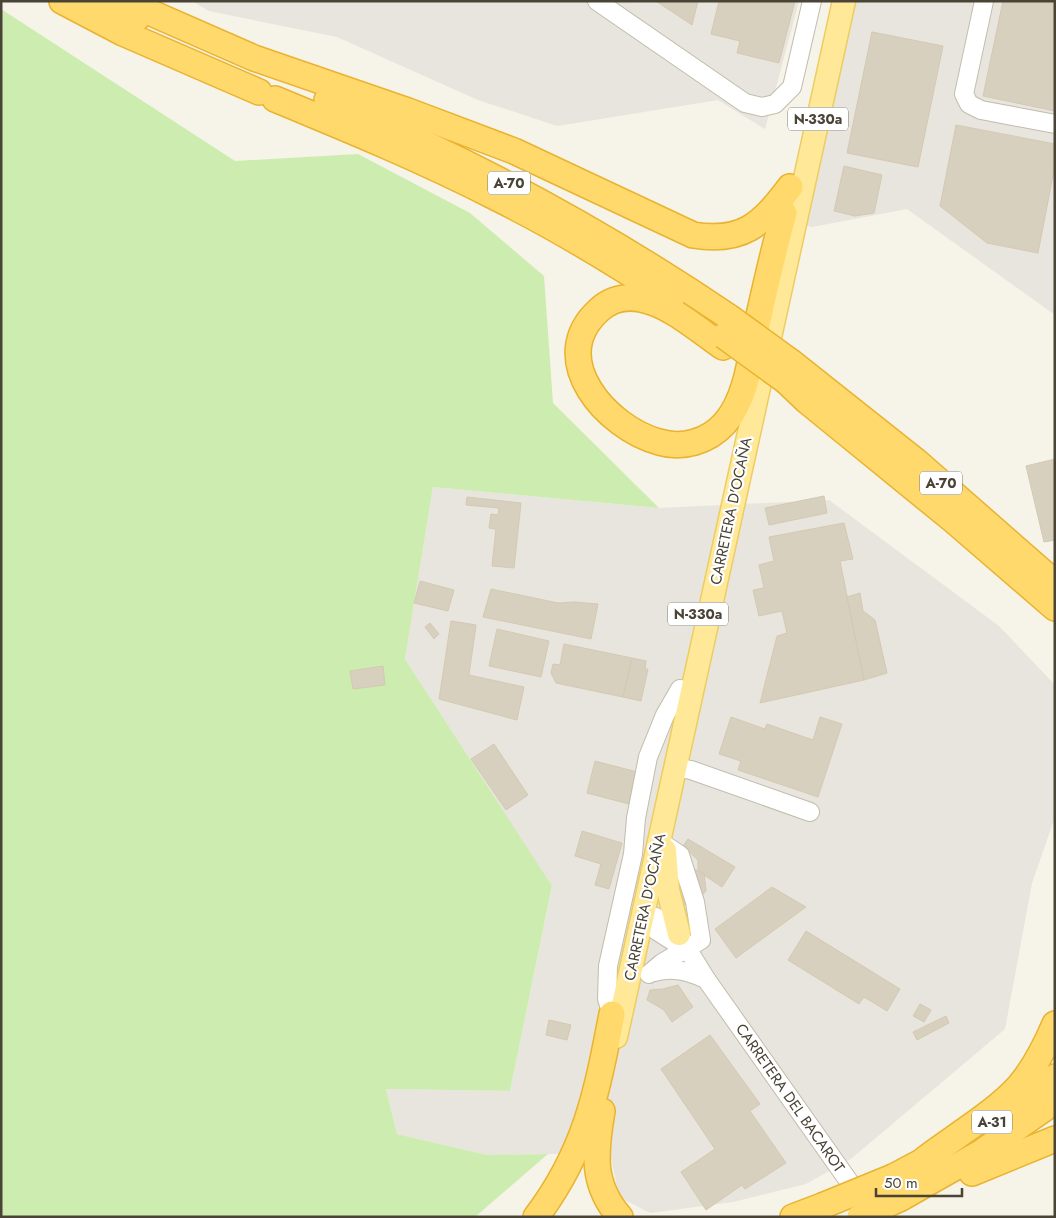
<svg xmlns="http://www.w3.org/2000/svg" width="1056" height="1218" viewBox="0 0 1056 1218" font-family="Jost,sans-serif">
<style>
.industrial{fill:#e8e4de}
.green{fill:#cdedb0}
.building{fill:#d8d0be;stroke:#d4c9b0}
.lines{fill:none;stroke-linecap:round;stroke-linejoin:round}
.minor-casing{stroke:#c2bcab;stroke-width:20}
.major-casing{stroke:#edcd60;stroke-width:25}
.highway-casing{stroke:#e9b330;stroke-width:28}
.minor{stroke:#fff;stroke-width:18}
.major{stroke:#ffe999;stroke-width:22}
.highway{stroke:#ffd96b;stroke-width:25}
.highway-bridge-casing{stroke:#e9b330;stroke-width:28;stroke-linecap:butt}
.highway-bridge{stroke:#ffd96b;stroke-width:25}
.labels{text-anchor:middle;stroke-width:4.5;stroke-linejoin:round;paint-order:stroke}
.shield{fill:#fff;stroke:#807c73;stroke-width:1}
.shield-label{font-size:14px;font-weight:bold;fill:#4a4437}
.street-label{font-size:15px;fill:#4a4437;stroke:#fff}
</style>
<rect width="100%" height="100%" fill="#f6f3e9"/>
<g class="industrial">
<path d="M192,1H799L765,129L718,100L557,126L478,100L337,37L209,11Z"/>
<path d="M851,1H1055V315L907,209L812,227L805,225Z"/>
<path d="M433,487L659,508L829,500L999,626L1055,685V817L1032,883L1005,1029L852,1158L806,1184L733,1202L650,1213L619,1197L610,1153L487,1155L397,1134L386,1089L510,1091L552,887L405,659Z"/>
</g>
<path class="green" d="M1,9L235,161L358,154L470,213L544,276L553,403L659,508L433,487L405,659L552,886L510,1091L386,1089L397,1134L487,1155L548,1154L475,1217H1Z"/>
<g class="building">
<path d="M656,1H698L692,25Z"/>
<path d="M719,1H795L779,63L737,53L740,41L711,34Z"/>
<path d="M1003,1H1055V111L983,96Z"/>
<path d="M872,32L943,46L918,167L847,153Z"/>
<path d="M956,125L1055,144V165L1038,253L987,243L940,206Z"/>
<path d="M844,166L882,175L874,213L855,216L834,211Z"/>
<path d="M1055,459V540L1044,542L1026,466Z"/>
<path d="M824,496L827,513L769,525L765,508Z"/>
<path d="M467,497L521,503L514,568L492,566L496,529L489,528L491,514L498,515L499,508L466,505Z"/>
<path d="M844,523L853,559L840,561L864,680L760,703L777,636L787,633L782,611L759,616L753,590L764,588L759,565L774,561L769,537Z"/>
<path d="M420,581L454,590L448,611L414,603Z"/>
<path d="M491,589L558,603L574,602L598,604L591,639L483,617Z"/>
<path d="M860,593L863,611L875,620L887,673L864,680L847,597Z"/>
<path d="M451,621L476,625L469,675L524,687L517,720L439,699Z"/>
<path d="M430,623L439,634L434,639L425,627Z"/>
<path d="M497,629L549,641L541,677L489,666Z"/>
<path d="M564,644L632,658L623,697L556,683L551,673L553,664L560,665Z"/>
<path d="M632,658L646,661L645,669H648L641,701L623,697Z"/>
<path d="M383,666L385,685L353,689L350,671Z"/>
<path d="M731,717L765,729L767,724L813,740L820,717L842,724L818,797L738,770L741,761L719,754Z"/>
<path d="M494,744L528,795L506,810L471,759Z"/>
<path d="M595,761L641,773L633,805L587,793Z"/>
<path d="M582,831L622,843L609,889L595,885L601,864L575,856Z"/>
<path d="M688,839L735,867L722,887L698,871V860L683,846Z"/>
<path d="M688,867L704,873L706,891L695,903L678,906L671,871Z"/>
<path d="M772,887L806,907L736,958L715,929Z"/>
<path d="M806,931L900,989L887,1011L864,997L859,1004L788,960Z"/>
<path d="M678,985L693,1007L672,1022L664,1010L647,1000L650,990L663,989Z"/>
<path d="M920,1004L931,1010L924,1022L913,1016Z"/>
<path d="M946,1016L949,1023L917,1040L913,1032Z"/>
<path d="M549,1020L571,1025L567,1040L546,1035Z"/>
<path d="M710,1035L760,1104L750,1111L786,1163L745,1189L742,1185L706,1210L681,1172L715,1149L661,1069Z"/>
</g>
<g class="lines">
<g class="minor-casing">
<g id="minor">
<path d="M597,1L745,103L762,107L775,104L792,87L812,1"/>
<path d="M984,1L964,94L969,104L981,110L1055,124"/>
<path d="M675,767L691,770L810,812"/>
<path d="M642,918L656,917L674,927L706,979L862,1200"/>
<path d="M642,918L657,931L685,949"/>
<path d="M654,972C673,967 688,971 706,979"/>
<path d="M649,974L662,963L701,940L695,902L680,855L665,845"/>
<path d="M612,1014L607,999L608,966L633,854L636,818L648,757L665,715L680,689"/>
</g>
</g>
<g class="major-casing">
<g id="major">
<path d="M665,850L668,890L679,934"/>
<path d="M616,1037L844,1"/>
</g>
</g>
<g class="highway-casing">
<g id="highway">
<path d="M62,1L123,33L259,92"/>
<path d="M103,1L137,18"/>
<path d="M124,1L254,58L408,111L514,151L693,235C743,243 761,225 790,187"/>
<path d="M275,99C350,130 425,161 497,198C557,228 615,263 671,300"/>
<path d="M327,100C469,159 602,231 729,317"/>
<path d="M723,347C698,330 671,305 641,299C626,296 611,299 599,310C545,359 607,428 659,442C682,449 708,442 725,423C748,397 751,353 758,320C766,284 774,249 784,213"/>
<path d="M791,362L917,462L1055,583"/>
<path d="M786,381L807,401L953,520L1055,608"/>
<path d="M1010,1110L1055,1077"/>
<path d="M602,1111C595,1152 591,1184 620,1217"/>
<path d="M925,1159C955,1136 995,1113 1020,1085C1035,1067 1046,1045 1055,1024"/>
<path d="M972,1173L1055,1139"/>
<path d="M893,1177L940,1152"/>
<path d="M901,1198L982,1152L1055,1101"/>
<path d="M536,1217C586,1151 597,1092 612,1014"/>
<path d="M793,1217L822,1206"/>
</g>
</g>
<use href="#minor" class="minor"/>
<use href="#major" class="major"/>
<use href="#highway" class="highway"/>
<g class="highway-bridge-casing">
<g id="highway-bridge">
<path d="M729,317L791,362"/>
<path d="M724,336L786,381"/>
<path d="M822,1206L893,1177"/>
<path d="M860,1217L901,1198"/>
</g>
</g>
<use href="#highway-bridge" class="highway-bridge"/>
</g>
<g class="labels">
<g class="shield">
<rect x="788" y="107.5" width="60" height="23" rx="4"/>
<rect x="488" y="171.5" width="42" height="23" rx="4"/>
<rect x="920" y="471.5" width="42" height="23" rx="4"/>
<rect x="668" y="602.5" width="60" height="23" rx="4"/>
<rect x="972" y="1110.5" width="40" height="23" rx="4"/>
</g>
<g class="shield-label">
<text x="818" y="124">N-330a</text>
<text x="509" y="188">A-70</text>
<text x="941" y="488">A-70</text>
<text x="698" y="619">N-330a</text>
<text x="992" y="1127">A-31</text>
</g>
<g class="street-label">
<text transform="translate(731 511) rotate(-78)" y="5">CARRETERA D'OCAÑA</text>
<text transform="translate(645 907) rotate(-78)" y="5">CARRETERA D'OCAÑA</text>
<text transform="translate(790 1098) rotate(55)" y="5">CARRETERA DEL BACAROT</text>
</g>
</g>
<rect width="1056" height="1218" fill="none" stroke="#4a4437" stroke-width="5"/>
<path d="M876 1188v8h86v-8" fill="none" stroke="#4a4437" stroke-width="2.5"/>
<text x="884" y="1188" font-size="15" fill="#4a4437" stroke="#ffffff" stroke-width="4" paint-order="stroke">50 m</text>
</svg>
